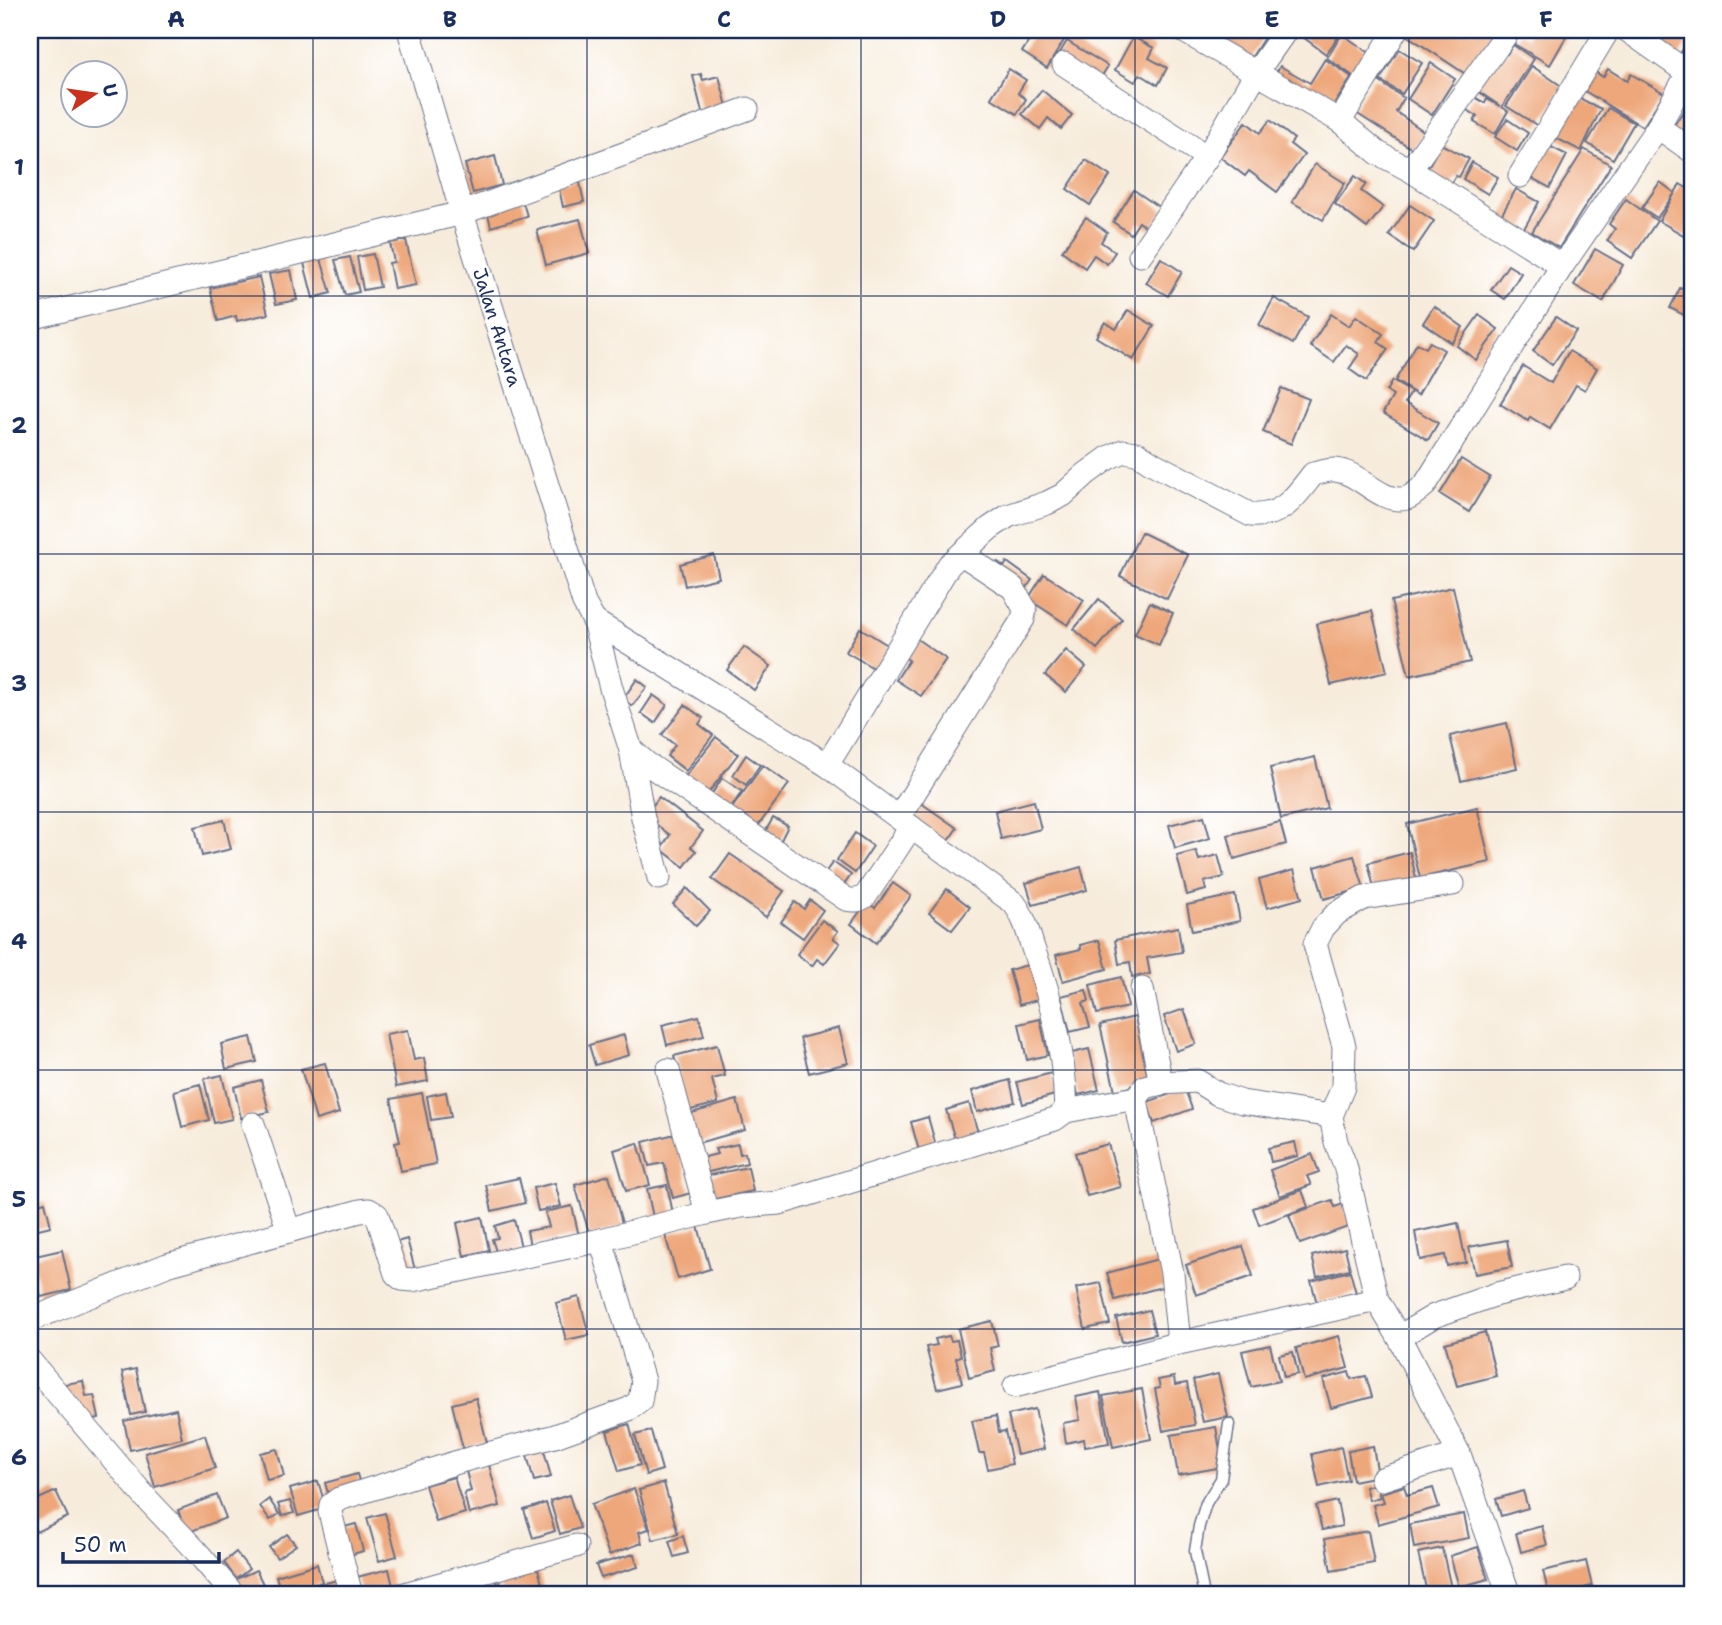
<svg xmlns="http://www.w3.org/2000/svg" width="1722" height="1625" viewBox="0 0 1722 1625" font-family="'Shantell Sans',sans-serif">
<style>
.building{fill:#eea77a}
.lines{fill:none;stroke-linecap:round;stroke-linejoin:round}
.service-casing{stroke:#68718a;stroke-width:13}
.minor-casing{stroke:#68718a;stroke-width:25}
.service{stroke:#fff;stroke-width:10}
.minor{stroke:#fff;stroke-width:23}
.grid{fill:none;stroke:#1b2f5e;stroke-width:2;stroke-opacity:0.55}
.labels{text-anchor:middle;stroke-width:5;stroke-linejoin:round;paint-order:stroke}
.street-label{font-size:19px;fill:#1b2f5e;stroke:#fff}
.neatline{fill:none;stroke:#1b2f5e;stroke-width:2.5}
.grid-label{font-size:23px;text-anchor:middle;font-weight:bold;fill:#1b2f5e}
</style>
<rect width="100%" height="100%" fill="#fff"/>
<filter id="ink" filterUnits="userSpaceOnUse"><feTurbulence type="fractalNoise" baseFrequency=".0143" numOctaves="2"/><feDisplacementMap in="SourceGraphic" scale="14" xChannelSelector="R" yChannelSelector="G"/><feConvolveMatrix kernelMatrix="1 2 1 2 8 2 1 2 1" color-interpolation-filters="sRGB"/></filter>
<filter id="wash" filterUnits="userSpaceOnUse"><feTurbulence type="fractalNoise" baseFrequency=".00686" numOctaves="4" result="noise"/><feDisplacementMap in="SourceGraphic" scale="28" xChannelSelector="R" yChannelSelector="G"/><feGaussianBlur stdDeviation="1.57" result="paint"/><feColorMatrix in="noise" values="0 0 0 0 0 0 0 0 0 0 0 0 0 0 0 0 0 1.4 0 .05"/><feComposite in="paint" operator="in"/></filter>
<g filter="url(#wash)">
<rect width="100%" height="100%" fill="#f7ecdb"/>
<g id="blocks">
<g class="building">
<path d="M1036,30H1056L1066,37L1047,68L1022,52Z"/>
<path d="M1188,30H1225L1215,46Z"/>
<path d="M1228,30H1269L1246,66L1217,47Z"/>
<path d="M1298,30H1343L1326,54L1296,32Z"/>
<path d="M1404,30H1496L1467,75L1402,32Z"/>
<path d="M1531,30H1554L1566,37L1550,65L1514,44L1520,33L1527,37Z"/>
<path d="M1660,30H1692V36L1675,61L1650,43Z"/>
<path d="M1342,34L1371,54L1356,78L1327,58Z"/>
<path d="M1133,37L1154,48L1149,58L1167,68L1158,85L1140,74L1135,82L1115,70Z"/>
<path d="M1067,41L1108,66L1097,84L1056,59Z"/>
<path d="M1513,45L1534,59L1502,107L1508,111L1495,134L1474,122L1477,116L1465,109L1473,96L1485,103L1487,99L1500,106L1472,87L1498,48L1507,54Z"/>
<path d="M1399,49L1422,63L1402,94L1380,80Z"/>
<path d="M1325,59L1352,77L1328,114L1272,80L1280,66L1310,83Z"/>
<path d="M1431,63L1455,79L1432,115L1408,99Z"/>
<path d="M1532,66L1563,87L1538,126L1506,106Z"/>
<path d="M1009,69L1026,80L1018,93L1026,99L1017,114L991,98Z"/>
<path d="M1608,69L1627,81L1631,74L1664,93L1643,127L1583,90L1594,71L1603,77Z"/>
<path d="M701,74L703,80L719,76L729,114L704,120L693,76Z"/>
<path d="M1374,78L1404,98L1396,112L1425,132L1414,150L1353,111Z"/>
<path d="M1042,90L1072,115L1061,129L1048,118L1040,129L1022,114Z"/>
<path d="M1577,97L1601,109L1581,151L1556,138Z"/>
<path d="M1692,98V149L1669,133Z"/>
<path d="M1608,108L1634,123L1613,159L1587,143Z"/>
<path d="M1507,119L1528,133L1517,151L1495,137Z"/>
<path d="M1270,120L1294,139L1290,144L1304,155L1277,192L1249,171L1245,176L1220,157L1246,122L1260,133Z"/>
<path d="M1441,144L1469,159L1459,177L1456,176L1447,190L1423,176Z"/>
<path d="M1545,144L1567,155L1550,188L1528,176Z"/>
<path d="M1584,149L1611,165L1559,248L1532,232Z"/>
<path d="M495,156L502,185L473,193L465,164Z"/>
<path d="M1086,160L1110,176L1090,205L1067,189Z"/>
<path d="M1472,162L1498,177L1488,194L1463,179Z"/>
<path d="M1315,164L1345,183L1323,220L1292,202Z"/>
<path d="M1355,176L1366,184L1361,191L1383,207L1367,228L1335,204Z"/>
<path d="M579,179L584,202L563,207L558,184Z"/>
<path d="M1660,182L1675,193L1657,218L1642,208Z"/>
<path d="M1680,184L1692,191V205L1688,213L1692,216V227L1687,237L1659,221Z"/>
<path d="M1516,189L1539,202L1521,234L1498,221Z"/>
<path d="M1134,190L1163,210L1150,230L1139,222L1131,234L1113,222Z"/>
<path d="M521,196L527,216L491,227L486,206Z"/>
<path d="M1626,199L1657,221L1632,258L1607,241L1615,229L1609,224Z"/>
<path d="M1410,205L1434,221L1413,252L1389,235Z"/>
<path d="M1086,217L1107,232L1101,242L1115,252L1107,264L1094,255L1085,268L1062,251Z"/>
<path d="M580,219L589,253L546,265L537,230Z"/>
<path d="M406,240L416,285L394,289L389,263L394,262L390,243Z"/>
<path d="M1595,249L1623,265L1603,302L1574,285Z"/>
<path d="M373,254L380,287L363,290L357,257Z"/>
<path d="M350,257L359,292L345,295L335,260Z"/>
<path d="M1161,258L1182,272L1168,296L1146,283Z"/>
<path d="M321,259L331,293L313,298L304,263Z"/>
<path d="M1508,265L1521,273L1505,299L1491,290Z"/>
<path d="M291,270L297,300L276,304L269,274Z"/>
<path d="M259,277L268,314L237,321L236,316L218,321L210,288Z"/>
<path d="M1680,288L1692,294V319L1670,308Z"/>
<path d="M1274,298L1308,317L1293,344L1259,325Z"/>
<path d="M1434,306L1463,327L1452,343L1423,323Z"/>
<path d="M1128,310L1154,326L1133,360L1096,337L1105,322L1116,329Z"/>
<path d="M1331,314L1349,326L1356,316L1383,334L1378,342L1388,349L1366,381L1349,369L1359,354L1346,345L1334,362L1310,346Z"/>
<path d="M1479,315L1498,329L1476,360L1457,346Z"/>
<path d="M1556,317L1576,331L1552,365L1533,351Z"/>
<path d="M1692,329V356L1683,353Z"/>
<path d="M1430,342L1444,350L1418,395L1395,381L1417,343L1426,348Z"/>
<path d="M1569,351L1597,368L1585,390L1576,385L1550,429L1530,417L1528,421L1500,404L1523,366L1551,383Z"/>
<path d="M1392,381L1411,392L1405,403L1438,423L1428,440L1383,413L1393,396L1386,391Z"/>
<path d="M1281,388L1309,399L1291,444L1263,432Z"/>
<path d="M1461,459L1490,477L1469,512L1440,494Z"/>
<path d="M1141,532L1188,555L1167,599L1120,576Z"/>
<path d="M714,555L719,578L685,586L680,564Z"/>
<path d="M998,562L1004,567L1007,562L1032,580L1022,594L991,572Z"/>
<path d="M1044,574L1084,600L1068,625L1028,599Z"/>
<path d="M1453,587L1470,662L1409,676L1391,601Z"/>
<path d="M1099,599L1122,619L1097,649L1074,629Z"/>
<path d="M1150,602L1173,613L1159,645L1135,634Z"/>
<path d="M1372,611L1387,672L1331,685L1316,624Z"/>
<path d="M860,628L894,649L880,672L846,652Z"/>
<path d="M914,637L946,659L921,696L896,680L909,660L902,656Z"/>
<path d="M744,647L771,666L754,690L727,670Z"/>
<path d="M1066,650L1086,667L1066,692L1045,675Z"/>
<path d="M637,679L647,687L632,706L623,699Z"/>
<path d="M653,695L667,705L655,723L641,713Z"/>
<path d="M685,705L703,718L699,724L713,735L686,771L667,756L675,745L662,735Z"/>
<path d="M1507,723L1517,768L1461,781L1450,736Z"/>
<path d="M716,737L738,754L702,801L680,783Z"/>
<path d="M746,755L760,765L746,785L733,775Z"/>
<path d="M1315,757L1327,808L1281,819L1270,768Z"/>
<path d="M763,765L789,784L752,834L727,815Z"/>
<path d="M722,778L742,791L726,816L706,803Z"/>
<path d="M659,797L703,831L691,847L696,851L684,867L661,849L670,835L645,816Z"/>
<path d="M1034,801L1041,829L1001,839L995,811Z"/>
<path d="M921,803L957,828L944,847L908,822Z"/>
<path d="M1477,807L1490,862L1420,878L1407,824Z"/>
<path d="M1204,816L1210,838L1175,848L1169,825Z"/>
<path d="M773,818L788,826L778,846L762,837Z"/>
<path d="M224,820L231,849L202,856L195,827Z"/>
<path d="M1280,822L1286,844L1234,859L1228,835Z"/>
<path d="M855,833L873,846L855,873L837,860Z"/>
<path d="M1196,851L1199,860L1218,855L1224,877L1204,882L1206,890L1187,895L1177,856Z"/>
<path d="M1410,852L1417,882L1375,892L1368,863Z"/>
<path d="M730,854L784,891L766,917L712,879Z"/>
<path d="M1354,856L1364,888L1324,899L1315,867Z"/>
<path d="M833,862L851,875L839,892L821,878Z"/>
<path d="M1081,867L1087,890L1033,905L1026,883Z"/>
<path d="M1294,870L1302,898L1267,908L1259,880Z"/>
<path d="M893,883L911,896L876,943L851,924L867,902L875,908Z"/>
<path d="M687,888L710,911L696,926L673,904Z"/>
<path d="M947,889L970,907L952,930L929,913Z"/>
<path d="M1235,895L1240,921L1192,931L1187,905Z"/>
<path d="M810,900L823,910L803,938L781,922L795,902L804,909Z"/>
<path d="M822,920L838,931L833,938L840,943L824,964L817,959L812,966L797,954Z"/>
<path d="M1178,927L1182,952L1147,958L1150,974L1132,977L1130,962L1119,964L1115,940Z"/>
<path d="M1099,940L1107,969L1063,981L1056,955L1081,949L1080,945Z"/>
<path d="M1035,963L1044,998L1019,1005L1009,970Z"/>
<path d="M1121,977L1128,1007L1097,1014L1090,985Z"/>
<path d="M1086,990L1089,1001L1083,1003L1090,1027L1070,1032L1061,996Z"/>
<path d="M1184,1009L1196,1044L1176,1051L1164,1016Z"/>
<path d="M699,1016L704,1036L667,1045L662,1025Z"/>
<path d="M1135,1017L1149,1083L1115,1091L1100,1025Z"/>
<path d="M1040,1019L1048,1055L1027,1060L1019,1024Z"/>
<path d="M839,1028L848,1063L809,1073L800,1038Z"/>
<path d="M408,1030L414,1060L424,1058L428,1081L396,1087L386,1034Z"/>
<path d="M624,1035L629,1055L595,1065L589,1045Z"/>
<path d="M251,1037L257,1062L226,1069L221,1044Z"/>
<path d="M717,1045L725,1076L712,1079L718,1103L683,1112L682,1087L674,1056Z"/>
<path d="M1089,1049L1099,1090L1078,1095L1068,1054Z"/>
<path d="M325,1063L339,1113L316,1120L301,1069Z"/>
<path d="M1052,1073L1058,1094L1023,1104L1017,1082Z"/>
<path d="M222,1075L232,1119L214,1123L204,1079Z"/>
<path d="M261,1080L269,1112L241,1118L234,1087Z"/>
<path d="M1010,1080L1015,1102L977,1112L972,1091Z"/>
<path d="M200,1084L209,1120L182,1127L174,1091Z"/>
<path d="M1185,1089L1192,1109L1154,1123L1147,1102Z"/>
<path d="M446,1092L451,1117L431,1120L427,1096Z"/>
<path d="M422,1093L436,1164L401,1171L395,1143L400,1142L391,1099Z"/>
<path d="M737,1100L745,1130L694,1144L685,1115Z"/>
<path d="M969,1103L980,1139L957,1146L946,1110Z"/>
<path d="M928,1117L938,1153L921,1158L911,1122Z"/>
<path d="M675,1134L691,1193L673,1198L664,1163L649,1166L643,1142Z"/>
<path d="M1295,1142L1298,1156L1271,1162L1268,1148Z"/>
<path d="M638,1143L650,1185L626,1191L614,1150Z"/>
<path d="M738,1144L740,1154L745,1153L747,1163L700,1174L697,1159L717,1154L715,1149Z"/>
<path d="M1108,1144L1121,1187L1087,1196L1075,1153Z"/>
<path d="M1312,1154L1319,1172L1307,1176L1311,1185L1280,1196L1270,1170Z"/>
<path d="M748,1167L753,1191L706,1201L701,1177Z"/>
<path d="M609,1175L623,1227L590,1236L575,1185Z"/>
<path d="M519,1178L525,1203L492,1211L486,1185Z"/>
<path d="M555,1183L561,1206L538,1211L533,1188Z"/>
<path d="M667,1185L674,1218L654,1222L647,1189Z"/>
<path d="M1302,1190L1308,1207L1259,1225L1253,1208Z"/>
<path d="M1332,1200L1335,1207L1343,1204L1351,1226L1300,1244L1289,1215Z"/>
<path d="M45,1202L51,1226L30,1231V1206Z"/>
<path d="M572,1206L579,1236L530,1246L527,1231L549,1227L545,1212Z"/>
<path d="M482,1217L489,1250L464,1256L457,1223Z"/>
<path d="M514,1220L523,1254L499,1261L492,1239L498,1238L495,1226Z"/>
<path d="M1458,1223L1466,1262L1447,1266L1445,1255L1420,1260L1415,1232Z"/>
<path d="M698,1226L710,1269L678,1279L665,1235Z"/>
<path d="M407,1239L415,1270L398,1275L390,1244Z"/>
<path d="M1507,1240L1512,1267L1475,1274L1469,1247Z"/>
<path d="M1243,1246L1253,1276L1196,1295L1186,1265Z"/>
<path d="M1345,1248L1350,1269L1317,1277L1312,1256Z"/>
<path d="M62,1250L71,1290L41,1297L31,1257Z"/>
<path d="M1158,1259L1165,1286L1115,1300L1107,1273Z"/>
<path d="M1350,1271L1356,1293L1317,1303L1311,1281Z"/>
<path d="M1101,1283L1110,1324L1085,1329L1076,1288Z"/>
<path d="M579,1297L589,1335L566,1340L556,1303Z"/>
<path d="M1149,1310L1155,1334L1122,1342L1116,1318Z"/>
<path d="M992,1321L998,1346L990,1348L995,1371L969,1378L958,1329Z"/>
<path d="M1485,1332L1496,1376L1457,1386L1445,1343Z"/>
<path d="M949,1336L951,1341L957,1340L961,1356L956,1358L962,1383L937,1389L926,1347L937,1345L935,1339Z"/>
<path d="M1339,1336L1348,1368L1304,1380L1296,1348Z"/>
<path d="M1270,1345L1279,1381L1251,1387L1242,1351Z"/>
<path d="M1293,1352L1298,1374L1284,1377L1279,1355Z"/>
<path d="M136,1369L145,1412L131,1415L122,1372Z"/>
<path d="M1349,1372L1351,1379L1366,1376L1372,1397L1331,1408L1323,1379Z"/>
<path d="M1218,1374L1228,1417L1203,1422L1193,1380Z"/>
<path d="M1174,1377L1175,1385L1187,1383L1195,1425L1163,1431L1155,1389L1160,1388L1158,1380Z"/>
<path d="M83,1381L86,1396L94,1395L99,1418L81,1422L77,1398L68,1400L65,1384Z"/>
<path d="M1142,1389L1151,1439L1113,1447L1103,1396Z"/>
<path d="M1100,1392L1109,1443L1085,1447L1084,1439L1066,1443L1063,1423L1080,1420L1076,1397Z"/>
<path d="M476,1398L487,1443L463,1449L452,1404Z"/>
<path d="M176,1409L182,1438L130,1450L124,1421Z"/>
<path d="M1035,1409L1044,1449L1017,1455L1008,1415Z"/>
<path d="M996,1416L999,1432L1005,1431L1012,1464L988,1469L984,1453H979L972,1421Z"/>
<path d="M629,1424L640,1465L619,1471L607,1431Z"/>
<path d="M1216,1427L1223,1467L1178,1475L1171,1435Z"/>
<path d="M651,1431L662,1470L646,1475L635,1435Z"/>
<path d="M205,1435L215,1468L155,1487L145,1453Z"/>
<path d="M542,1443L551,1477L534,1481L525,1448Z"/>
<path d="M1373,1446L1378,1476L1353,1481L1348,1451Z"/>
<path d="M1341,1447L1348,1480L1319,1487L1312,1454Z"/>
<path d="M277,1449L284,1476L267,1480L260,1453Z"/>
<path d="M489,1465L500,1506L469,1514L464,1493L471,1491L466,1471Z"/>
<path d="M357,1474L362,1491L330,1500L325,1483Z"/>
<path d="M454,1477L465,1513L436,1522L425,1485Z"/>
<path d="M318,1481L326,1508L298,1516L290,1489Z"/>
<path d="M664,1483L678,1534L653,1540L639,1490Z"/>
<path d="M1376,1484L1380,1497L1369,1500L1365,1487Z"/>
<path d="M1404,1486L1407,1495L1433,1488L1439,1507L1378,1524L1373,1505L1384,1502L1381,1493Z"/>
<path d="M634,1489L649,1529L639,1532L642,1543L609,1555L591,1504Z"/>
<path d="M56,1491L68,1517L36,1532L30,1519V1503Z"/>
<path d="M1523,1491L1528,1508L1501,1516L1496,1499Z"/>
<path d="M217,1495L226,1518L186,1533L178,1510Z"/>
<path d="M569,1495L580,1528L560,1534L550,1501Z"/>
<path d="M269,1499L279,1514L270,1520L260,1506Z"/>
<path d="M290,1501L294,1513L282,1516L278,1504Z"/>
<path d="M1337,1501L1342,1526L1322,1530L1316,1506Z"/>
<path d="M546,1503L555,1531L533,1538L524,1510Z"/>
<path d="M385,1513L397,1556L379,1561L367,1518Z"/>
<path d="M1464,1514L1469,1538L1414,1548L1410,1524Z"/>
<path d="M356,1524L363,1551L343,1557L336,1529Z"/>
<path d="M1542,1526L1547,1545L1521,1552L1516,1533Z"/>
<path d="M1368,1531L1374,1563L1331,1571L1325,1539Z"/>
<path d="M287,1534L296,1545L277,1558L269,1547Z"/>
<path d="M683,1536L688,1553L674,1557L669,1541Z"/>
<path d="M1478,1547L1488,1579L1459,1587L1450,1556Z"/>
<path d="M1442,1548L1451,1588L1427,1593L1418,1553Z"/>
<path d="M236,1552L249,1569L236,1579L224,1562Z"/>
<path d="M634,1554L638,1567L601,1578L596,1565Z"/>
<path d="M536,1561L545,1595H503L497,1570Z"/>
<path d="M1586,1561L1592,1586L1556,1595H1549L1543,1571Z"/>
<path d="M317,1564L322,1582L310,1587L337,1580L341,1595H309L307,1586L281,1593L276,1576Z"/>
<path d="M389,1569L395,1595H361L357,1577Z"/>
<path d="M256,1570L265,1588L249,1595H236L230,1582Z"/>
<path d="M494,1573L500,1595H435Z"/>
<path d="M1487,1589L1488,1595H1466V1594Z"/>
</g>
</g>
</g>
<g filter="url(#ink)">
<use href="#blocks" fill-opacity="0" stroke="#68718a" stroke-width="2"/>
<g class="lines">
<g class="service-casing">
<path id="service" d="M1204,1595L1195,1551L1199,1526L1206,1503L1221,1479L1229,1424"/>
</g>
<g class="minor-casing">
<g id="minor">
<path id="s1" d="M409,30L462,213L584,603L594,621L611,688L631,750L643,818L659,878"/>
<path d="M1182,30L1340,121L1378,153L1410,170L1562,266"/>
<path d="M1627,30L1688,73"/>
<path d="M1064,64L1207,157"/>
<path d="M1340,121L1396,30"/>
<path d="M1658,127L1692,151"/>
<path d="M1410,170L1509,30"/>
<path d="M1520,176L1608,30"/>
<path d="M1140,255L1207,157L1256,73L1286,30"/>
<path d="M30,318L462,213L747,109"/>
<path d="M594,621L827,765"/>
<path d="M631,750L646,763L846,899C855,901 860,901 867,894L911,827"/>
<path d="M899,817L1023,619L1025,609L1013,588L962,554"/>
<path d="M1453,884L1364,898L1337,913L1323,928L1315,944L1344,1046L1343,1087L1331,1116L1336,1142L1345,1165L1377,1300L1399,1337L1459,1454L1509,1595"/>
<path d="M1142,989L1161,1083"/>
<path d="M668,1070L707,1213"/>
<path d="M1066,1111L1136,1098"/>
<path d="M253,1124L289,1231"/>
<path d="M30,1320L167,1265L360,1211L369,1210L377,1215L396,1274L402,1279L413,1280L601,1240L707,1213L741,1206L780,1203L1055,1119L1066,1111C1065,1055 1052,1000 1033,948C1028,932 1024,916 1014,903L827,765L949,565L990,528L1008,516L1047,503L1063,495L1086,474L1108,458L1123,451L1137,453L1154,464L1251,515C1283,517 1295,497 1313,474C1320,473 1329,469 1335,470C1361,472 1380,505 1407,498C1413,496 1420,489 1425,485L1562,266L1658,127L1692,66"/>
<path d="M1399,1337L1434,1316L1497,1294L1565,1278"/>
<path d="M1179,1343L1377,1300"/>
<path d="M30,1361L146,1498L196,1551L234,1595"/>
<path d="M1015,1386L1179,1343L1172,1273L1138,1110L1136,1098L1145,1087L1161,1083L1197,1081L1218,1094L1242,1102L1331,1116"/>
<path d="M1382,1479L1459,1454"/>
<path d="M351,1595L330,1512L331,1505L339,1499L461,1461L555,1436L629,1409L640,1401L643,1381L601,1240"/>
<path d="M401,1595L576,1546"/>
</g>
</g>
<use href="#service" class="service"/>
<use href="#minor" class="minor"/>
</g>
</g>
<path class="grid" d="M313,30V1595M587,30V1595M861,30V1595M1135,30V1595M1409,30V1595M30,296H1692M30,554H1692M30,812H1692M30,1070H1692M30,1329H1692"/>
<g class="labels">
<g class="street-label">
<text dy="7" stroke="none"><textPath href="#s1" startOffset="310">Jalan Antara</textPath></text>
</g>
</g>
<rect width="1722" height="1625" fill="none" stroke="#fff" stroke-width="77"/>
<g transform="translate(94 94) rotate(77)"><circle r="33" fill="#ffffff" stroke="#a4acbf" stroke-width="2"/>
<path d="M0-5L12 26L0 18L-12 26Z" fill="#c8321e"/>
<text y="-10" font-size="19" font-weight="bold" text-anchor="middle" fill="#1b2f5e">U</text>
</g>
<path d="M63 1552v10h156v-10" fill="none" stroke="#1b2f5e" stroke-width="3.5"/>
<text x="74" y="1552" font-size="21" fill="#1b2f5e" stroke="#ffffff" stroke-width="5" paint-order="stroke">50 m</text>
<rect x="38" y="38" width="1646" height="1548" class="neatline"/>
<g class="grid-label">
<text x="176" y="27">A</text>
<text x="450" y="27">B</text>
<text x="724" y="27">C</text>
<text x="998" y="27">D</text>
<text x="1272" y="27">E</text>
<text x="1546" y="27">F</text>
<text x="19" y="175">1</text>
<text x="19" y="433">2</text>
<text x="19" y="691">3</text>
<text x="19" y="949">4</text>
<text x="19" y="1207">5</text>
<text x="19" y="1465">6</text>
</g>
</svg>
